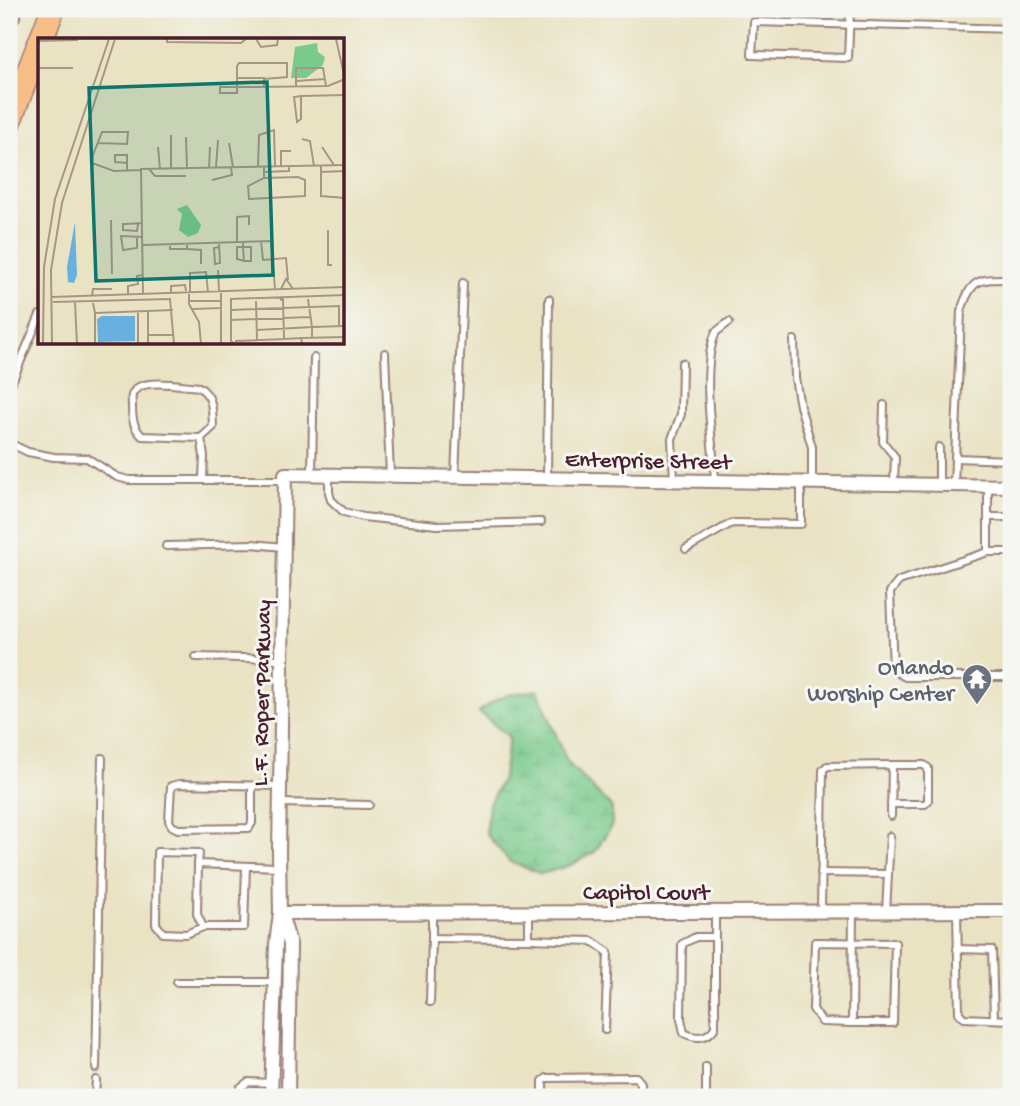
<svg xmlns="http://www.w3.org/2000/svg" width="1020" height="1106" viewBox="0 0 1020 1106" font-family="'Gochi Hand',sans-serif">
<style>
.wetland{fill:url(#wetland-marsh);stroke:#62745b;stroke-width:2}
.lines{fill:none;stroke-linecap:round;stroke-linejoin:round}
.service-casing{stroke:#9a8177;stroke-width:10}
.minor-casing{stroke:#9a8177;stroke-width:16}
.motorway-casing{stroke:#9a8177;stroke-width:26}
.service{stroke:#fff;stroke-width:6}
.minor{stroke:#fff;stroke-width:12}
.motorway{stroke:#f7be87;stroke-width:23}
.labels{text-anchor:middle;stroke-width:6;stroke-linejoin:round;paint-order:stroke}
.street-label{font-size:23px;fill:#4a1f2b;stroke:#f6f6f2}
.worship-label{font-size:23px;fill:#5b616d;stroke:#f6f6f2;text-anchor:end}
.inset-road{fill:none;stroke:#a99586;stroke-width:2}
.view{fill:#0f766e;fill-opacity:0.15;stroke:#0f766e;stroke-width:3.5}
.inset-edge{fill:none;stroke:#4a1f2b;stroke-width:3.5}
</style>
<defs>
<pattern id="wetland-marsh" width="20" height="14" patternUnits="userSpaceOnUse" patternTransform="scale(1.75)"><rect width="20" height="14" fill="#79ca8b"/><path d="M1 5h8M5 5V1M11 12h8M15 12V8" fill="none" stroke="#6aad78"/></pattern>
</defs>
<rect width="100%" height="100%" fill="#f6f6f2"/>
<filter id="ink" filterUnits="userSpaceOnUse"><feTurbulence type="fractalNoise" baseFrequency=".0143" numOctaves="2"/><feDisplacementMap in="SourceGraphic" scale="14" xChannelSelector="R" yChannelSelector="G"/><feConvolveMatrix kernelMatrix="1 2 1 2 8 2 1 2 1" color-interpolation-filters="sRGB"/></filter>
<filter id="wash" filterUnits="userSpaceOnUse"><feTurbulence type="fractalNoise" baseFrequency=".00686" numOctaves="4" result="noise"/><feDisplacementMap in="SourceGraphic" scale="28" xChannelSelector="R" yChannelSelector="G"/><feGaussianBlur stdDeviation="1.57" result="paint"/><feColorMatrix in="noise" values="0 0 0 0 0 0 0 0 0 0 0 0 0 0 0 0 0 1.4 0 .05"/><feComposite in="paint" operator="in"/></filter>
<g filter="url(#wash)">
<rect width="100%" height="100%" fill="#e9e3c3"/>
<path class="wetland" d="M538,690L567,762L612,808V825L595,852L571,865L541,874L510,862L486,834L489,804L503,777L509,737L479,712C498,695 513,693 538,690Z"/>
</g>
<g filter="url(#ink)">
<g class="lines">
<g class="service-casing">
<g id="service">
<path d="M850,9L848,58L752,55L754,22C839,24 925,27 1011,29"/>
<path d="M1006,9V29"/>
<path d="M794,340L795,378L800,406L812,447V482"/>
<path d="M385,353L390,476"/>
<path d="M9,389L40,315"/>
<path d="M884,405L883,442L895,457L894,483"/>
<path d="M201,438L213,427C212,410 214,397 199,387C184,386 145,378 135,390C130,395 132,400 132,406C132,418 133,427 142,436L201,438L204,456L203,479"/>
<path d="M9,443L28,452L54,457L87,458L117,477L129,480H285"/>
<path d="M939,447V484"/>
<path d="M955,458L1011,460"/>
<path d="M312,475L314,358"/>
<path d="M329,475V492L331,500L344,512L363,517L437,525L541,522"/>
<path d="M455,477L463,283"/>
<path d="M547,478L549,299"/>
<path d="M674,480L672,439L681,414L682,363"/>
<path d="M715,480C713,441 700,368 716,332L729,322"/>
<path d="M954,485L961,311C972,277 979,279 1011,279"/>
<path d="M988,485V552"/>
<path d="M988,517H1011"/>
<path d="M166,546L252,544L284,547"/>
<path d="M686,549L732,523L801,524V482"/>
<path d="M1011,552H988L899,581L890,592L893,670L905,677H1011"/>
<path d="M196,657L281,659"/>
<path d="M252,786V823L249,828L178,829L172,826L169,821L171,786L179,784L280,786"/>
<path d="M280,803L369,805"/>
<path d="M891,804H925L928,801V768L924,765H892"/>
<path d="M198,864L197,914L203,927"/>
<path d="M246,866L244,927H203L186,934L163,933L156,924L157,852L199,853L198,864L279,867"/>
<path d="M821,873L888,874"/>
<path d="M957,911L959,1013L964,1018L1011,1020"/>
<path d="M432,912V938L529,939"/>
<path d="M529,912V939L592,941L608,952L605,1030"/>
<path d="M821,912L823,770L827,766L892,765L891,816"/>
<path d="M886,912L890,836"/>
<path d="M715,937H696L682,944L681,1019L684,1033C696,1039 708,1039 715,1027V912"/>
<path d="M957,949L992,950L994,1019"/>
<path d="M177,982H275"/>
<path d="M430,1002L432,938"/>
<path d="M852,1023L822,1022L813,1009L815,942L895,943L893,1023H852L853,912"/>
<path d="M706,1067V1097"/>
<path d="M96,1068L102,758"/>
<path d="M95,1097L96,1080"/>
<path d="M240,1097V1088L248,1082L272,1083"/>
<path d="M543,1097V1081L547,1078L636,1077L641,1083V1097"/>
<path d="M1010,1097L1011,1093"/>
</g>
</g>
<g class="minor-casing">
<g id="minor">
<path d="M280,913L1011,911"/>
<path d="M282,917L290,944L288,1097"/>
<path d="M271,1097L276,944L280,913L279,851L285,474L1011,486"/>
</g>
</g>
<g class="motorway-casing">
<g id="motorway">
<path d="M9,13L10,9"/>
<path d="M41,40L53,9"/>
<path d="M9,122L40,42"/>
</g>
</g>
<use href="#service" class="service"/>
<use href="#minor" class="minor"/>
<use href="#motorway" class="motorway"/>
</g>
</g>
<defs>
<g id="temple-pin" transform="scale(1.575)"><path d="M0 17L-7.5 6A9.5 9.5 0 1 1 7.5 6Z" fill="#6b7280" stroke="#f6f6f2"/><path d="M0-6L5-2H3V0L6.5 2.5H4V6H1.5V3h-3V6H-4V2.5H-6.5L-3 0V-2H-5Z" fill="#fff"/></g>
</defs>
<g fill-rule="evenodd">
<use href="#temple-pin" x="977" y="679"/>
</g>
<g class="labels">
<g class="street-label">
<text transform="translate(648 459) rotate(1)" y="8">Enterprise Street</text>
<text transform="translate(260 693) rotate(-89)" y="8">L.F. Roper Parkway</text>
<text x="646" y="899">Capitol Court</text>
</g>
<g class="worship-label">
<text x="954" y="674">Orlando<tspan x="954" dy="26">Worship Center</tspan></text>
</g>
</g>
<g transform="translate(38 38)">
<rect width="306" height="306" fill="#e9e3c3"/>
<path d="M279,5L280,14L287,19L285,27L268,40H253L257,9ZM149,167L163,187L160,195L150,199L141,192L144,176L139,171Z" fill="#79ca8b"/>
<path d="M37,184L39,237L36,245L30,244L29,229ZM64,278H97V303L60,304L59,281Z" fill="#68b0df"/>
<path class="inset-road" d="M129,1V4L203,5L208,1M218,1L223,9L239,7L240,1M298,1L307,41M0,3L40,2M0,30H35M199,40H226V49M226,41L249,39V25H201L199,28V55H182V49H219L290,48L307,41M258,43L287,41M258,48V30H285L288,48M263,58V81L259,84L256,59L263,58L307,57M148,99L149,130M264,101L272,103L276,128M60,105L89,106L90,94H64L55,117L54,125L76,133L103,132M191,105L195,129M120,109L122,131M284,109L296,127M89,125V117H77V124L89,125V132M243,128V113H253M283,128V158L307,160M178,129L180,102M220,129L221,97L236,92L237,128M226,129V140L210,148L211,161L267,158V142L260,139L226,140M133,130V97M171,130L172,109M111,131L117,138H148M226,134L251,133V128M283,134L307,133M174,142L194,137L193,129M73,182L74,236M100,186L99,193L85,192V186H87L104,185M290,192V227H294M99,200V210L85,212L83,198L105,199M223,203L225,222L248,220L250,242M199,204V179L211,178V187M205,204V209L206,223H213V209H199V221L206,223M181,205L182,225L177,226L176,210L181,209M132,206V211H149M149,206V211L163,212V226M105,207L233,203L237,251M180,232L181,253M243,251L248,241L255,251M183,253V306M133,254V248L147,247L148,253M151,254V266L161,284L163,306M152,254V235L168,234L170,254M105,256L103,131L307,127M90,257V248L100,246L99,238L105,237M54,258L55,251H74M13,259L307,249M242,262L245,261L246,301L263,300M151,263H184M218,263L219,302M15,264L132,261L136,306M37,264L39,306M55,265L57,275L135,272M154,271L184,270M192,272L301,268V289M110,273V306M192,282L273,279M219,292L274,289L270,261M110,297H136M274,300V289L307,288M197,303L246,301M5,306L6,229L17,161L71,1M14,306L13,232L24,165L77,1M57,306V275M100,306V273M197,306L193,303V261L307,257M264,306L263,300L307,299"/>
<path class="view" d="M229,44L235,237L58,243L51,50Z"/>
<rect width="306" height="306" class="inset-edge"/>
</g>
<rect width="1020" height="1106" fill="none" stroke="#f6f6f2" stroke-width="35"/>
</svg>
